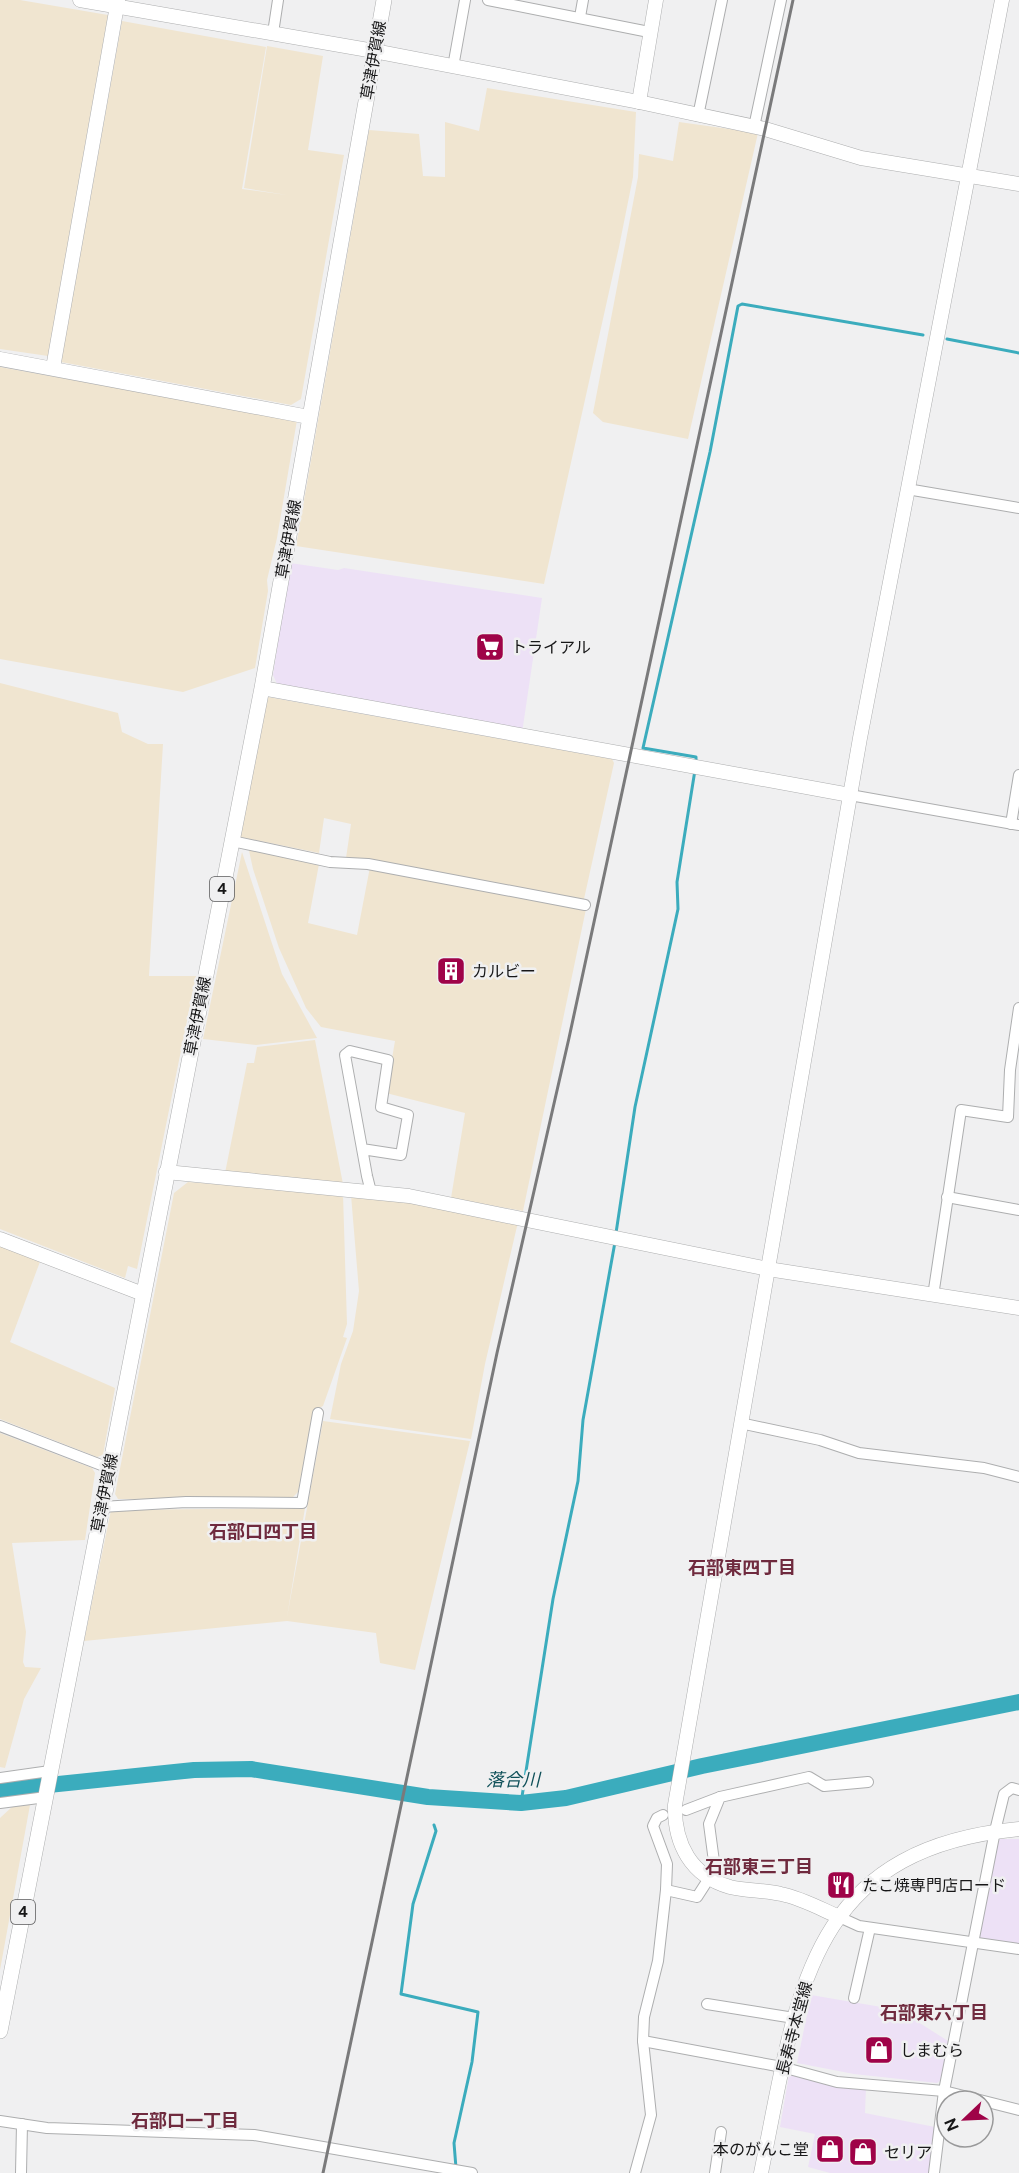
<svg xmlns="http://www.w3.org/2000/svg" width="1019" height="2173" viewBox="0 0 1019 2173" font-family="'Public Sans','Noto Sans JP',sans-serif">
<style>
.commercial{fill:#ede1f6}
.industrial{fill:#f0e5d0}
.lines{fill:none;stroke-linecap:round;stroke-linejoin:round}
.stream{stroke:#3bacbd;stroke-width:3}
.river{stroke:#3bacbd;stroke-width:16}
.street-casing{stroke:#adaeaf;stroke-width:12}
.secondary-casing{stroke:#adaeaf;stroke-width:15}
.primary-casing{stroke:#adaeaf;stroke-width:16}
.street{stroke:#fff;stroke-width:10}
.secondary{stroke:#fff;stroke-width:14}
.primary{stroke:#fff;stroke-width:15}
.rail{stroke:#7a7a7b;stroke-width:3}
.labels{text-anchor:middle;stroke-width:5;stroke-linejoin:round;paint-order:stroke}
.shield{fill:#f0f0f1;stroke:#585859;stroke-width:1.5}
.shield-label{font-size:15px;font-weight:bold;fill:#171718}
.street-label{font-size:16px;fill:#171718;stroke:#f0f0f1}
.poi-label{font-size:16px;fill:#171718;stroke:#f0f0f1;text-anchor:start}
.neighbourhood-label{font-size:18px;font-weight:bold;fill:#6f2a3e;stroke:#f0f0f1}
.water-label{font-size:18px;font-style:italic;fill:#0f5059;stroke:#f0f0f1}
</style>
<rect width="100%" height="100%" fill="#f0f0f1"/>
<g class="commercial">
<path d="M290,563L338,570L344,568L542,598L522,733L278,686L273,675Z"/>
<path d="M1000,1839H1019V1946L976,1941L996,1845Z"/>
<path d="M811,1995L899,2010L948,2041L941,2080L937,2083L854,2074L797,2063Z"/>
<path d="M789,2075L836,2086L866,2088L865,2113L935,2127L929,2173H830L808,2167L815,2134L780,2127Z"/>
</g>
<g class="industrial">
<path d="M0,0H20L108,15L48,356L0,349Z"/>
<path d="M122,21L266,47L242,189L287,195L244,188L267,46L323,56L308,150L344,155L301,399L291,405L61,362Z"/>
<path d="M487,88L636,112L633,177L619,247L544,584L296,546L369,130L419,134L423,176L445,177V122L479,131Z"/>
<path d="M679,122L758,133L688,439L603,422L593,413L638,177L639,154L673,161Z"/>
<path d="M0,367L297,420L277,538L267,580L268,591L255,668L183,692L0,659Z"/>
<path d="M0,683L118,713L122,732L148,744H163L149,976H196L137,1269L128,1266L125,1278L0,1229Z"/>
<path d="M268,697L612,759L614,763L584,899L346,858L351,824L324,818L319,853L240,837Z"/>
<path d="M248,846L319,864L308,923L357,935L370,867L586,909L523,1211L451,1198L465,1113L386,1093L395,1041L321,1027L306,1008L279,948L253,869Z"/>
<path d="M242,852L282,974L317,1038L256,1045L203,1039Z"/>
<path d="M315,1040L343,1184L225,1173L247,1063H254L257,1047Z"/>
<path d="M188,1182L343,1194L347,1324L343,1337L347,1338L323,1406L313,1411L298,1492L292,1498L118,1499L115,1494L174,1193Z"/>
<path d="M351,1195L419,1203L518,1222L485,1364L471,1439L330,1419L341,1364L353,1331L359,1291Z"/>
<path d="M0,1244L41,1259L10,1342L115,1388L103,1455L97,1457L0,1419Z"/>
<path d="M323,1421L470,1441L415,1670L380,1663L376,1633L287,1621L84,1641L111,1510L305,1508L287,1617Z"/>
<path d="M0,1433L92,1468L95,1473L85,1540L12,1543L26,1632L23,1662L25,1667L41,1668L24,1699L5,1768L0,1767Z"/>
<path d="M30,1805L0,1970V1818L13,1806Z"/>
</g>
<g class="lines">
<g class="stream">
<path d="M947,339L1019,353"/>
<path d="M696,763V757L643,748L710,452L738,306L742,304L923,335"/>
<path d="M616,1233L635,1107L678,909L677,882L695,770"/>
<path d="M521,1803L553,1599L578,1481L583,1420L615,1242"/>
<path d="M434,1825L436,1831L413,1904L401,1994L478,2012L472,2062L454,2143L456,2168"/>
</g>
<path class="river" d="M0,1790L194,1770L251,1769L428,1797L521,1803L566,1798L702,1766L1019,1702"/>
<g class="street-casing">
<g id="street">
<path d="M488,0L649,32"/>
<path d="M580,17L583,0"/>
<path d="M273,33L278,0"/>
<path d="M453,67L465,0"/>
<path d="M698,116L722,0"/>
<path d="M754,127L781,0"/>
<path d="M907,489L1019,508"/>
<path d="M850,795L1019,825"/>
<path d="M1011,824L1019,775"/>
<path d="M232,841L330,862L368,864L585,905"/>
<path d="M362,1149L401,1155L408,1115L381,1107L388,1060L350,1051L345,1055L367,1176L371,1192"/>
<path d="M947,1197L1019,1210"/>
<path d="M933,1296L961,1110L1008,1117L1010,1070L1019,1008"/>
<path d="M740,1423L820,1440L859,1453L984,1468L1019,1477"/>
<path d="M0,1426L109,1468"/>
<path d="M101,1507L186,1502L302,1503L318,1413"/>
<path d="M0,1778L50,1771"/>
<path d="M0,1803L46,1797"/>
<path d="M686,1810L720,1797"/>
<path d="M663,1815L657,1818L653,1826L667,1864L666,1890"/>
<path d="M837,1916L859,1926L1019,1949"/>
<path d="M854,1998L870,1928"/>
<path d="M707,2004L794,2018"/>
<path d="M643,2041L782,2067L837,2082L944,2091L1019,2110"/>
<path d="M0,2121L47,2128L254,2135L472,2173"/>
<path d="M21,2173L22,2124"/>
<path d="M635,2173L651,2115L643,2041L644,2017L658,1961L666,1890L697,1897L715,1869L709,1824L720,1797L809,1777L824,1786L868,1782"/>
<path d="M715,2173L721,2132"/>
<path d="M934,2173L944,2091L995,1831L1004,1794L1012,1788L1019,1790"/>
</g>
</g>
<g class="secondary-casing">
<g id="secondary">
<path d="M80,0L374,51L639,102L765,129L861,158L1019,184"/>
<path d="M639,102L656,0"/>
<path d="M0,359L309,417"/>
<path d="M53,368L118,0"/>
<path d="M262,688L850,795"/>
<path d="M166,1172L409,1196L768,1269L1019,1308"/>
<path d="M0,1239L143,1294"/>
<path d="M837,1916C819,1908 801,1898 781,1894C764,1890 746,1891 730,1887C691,1876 674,1844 675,1805L860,738L1002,0"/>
<path d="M761,2173C797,1999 804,1849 1019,1829"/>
</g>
</g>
<g class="primary-casing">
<path id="primary" d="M0,2031L262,688L384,0"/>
</g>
<use href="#street" class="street"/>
<use href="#secondary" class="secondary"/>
<use href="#primary" class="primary"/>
<path class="rail" d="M323,2173L497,1353L569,1038L793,0"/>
</g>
<defs>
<g id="supermarket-square" transform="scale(1.5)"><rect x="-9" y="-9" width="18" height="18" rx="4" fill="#9f0348" stroke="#f0f0f1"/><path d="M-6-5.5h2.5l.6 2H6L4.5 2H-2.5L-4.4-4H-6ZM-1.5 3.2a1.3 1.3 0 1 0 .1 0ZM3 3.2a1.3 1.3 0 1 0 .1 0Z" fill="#fff"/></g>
<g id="building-square" transform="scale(1.5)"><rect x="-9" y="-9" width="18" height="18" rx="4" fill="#9f0348" stroke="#f0f0f1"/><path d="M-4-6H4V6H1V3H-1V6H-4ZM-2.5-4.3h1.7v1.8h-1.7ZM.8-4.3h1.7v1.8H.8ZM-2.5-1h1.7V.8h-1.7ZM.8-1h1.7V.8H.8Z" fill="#fff"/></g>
<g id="restaurant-square" transform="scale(1.5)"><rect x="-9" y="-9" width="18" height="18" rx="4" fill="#9f0348" stroke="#f0f0f1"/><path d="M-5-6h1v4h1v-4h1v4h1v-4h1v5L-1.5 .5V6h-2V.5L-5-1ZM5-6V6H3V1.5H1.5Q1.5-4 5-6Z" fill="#fff"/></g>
<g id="shop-square" transform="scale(1.5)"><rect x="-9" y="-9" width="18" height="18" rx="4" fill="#9f0348" stroke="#f0f0f1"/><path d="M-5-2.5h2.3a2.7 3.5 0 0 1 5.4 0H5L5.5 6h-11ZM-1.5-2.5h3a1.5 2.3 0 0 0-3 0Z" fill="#fff"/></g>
</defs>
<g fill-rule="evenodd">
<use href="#supermarket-square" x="490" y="647"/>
<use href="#building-square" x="451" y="971"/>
<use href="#restaurant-square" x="841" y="1885"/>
<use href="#shop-square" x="879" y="2050"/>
<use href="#shop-square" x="830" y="2149"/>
<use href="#shop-square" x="863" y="2152"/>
</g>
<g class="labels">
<g class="shield">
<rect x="210" y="877" width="24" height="24" rx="4.5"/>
<rect x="11" y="1900" width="24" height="24" rx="4.5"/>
</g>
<g class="shield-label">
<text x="222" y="894">4</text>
<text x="23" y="1917">4</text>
</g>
<g class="street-label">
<text transform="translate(373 60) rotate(-80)" y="6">草津伊賀線</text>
<text transform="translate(288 539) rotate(-80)" y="6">草津伊賀線</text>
<text transform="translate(197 1016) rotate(-79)" y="6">草津伊賀線</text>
<text transform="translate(104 1493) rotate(-79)" y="6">草津伊賀線</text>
<text transform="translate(794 2028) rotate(-75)" y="6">長寿寺本堂線</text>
</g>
<g class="poi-label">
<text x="511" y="653">トライアル</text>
<text x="472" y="977">カルビー</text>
<text x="862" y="1891">たこ焼専門店ロード</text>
<text x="900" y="2056">しまむら</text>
<text x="809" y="2155" text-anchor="end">本のがんこ堂</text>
<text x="884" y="2158">セリア</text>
</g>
<g class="neighbourhood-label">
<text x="263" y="1538">石部口四丁目</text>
<text x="742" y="1574">石部東四丁目</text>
<text x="759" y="1873">石部東三丁目</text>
<text x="934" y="2019">石部東六丁目</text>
<text x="185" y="2127">石部口一丁目</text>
</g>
<g class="water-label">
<text x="513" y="1786">落合川</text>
</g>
</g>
<g transform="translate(965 2119) rotate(247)"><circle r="28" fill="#f0f0f1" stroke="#99999a" stroke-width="1.5"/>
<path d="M0-4.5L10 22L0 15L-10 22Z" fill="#9f0348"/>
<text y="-9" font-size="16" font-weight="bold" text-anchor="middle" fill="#171718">N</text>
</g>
</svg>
